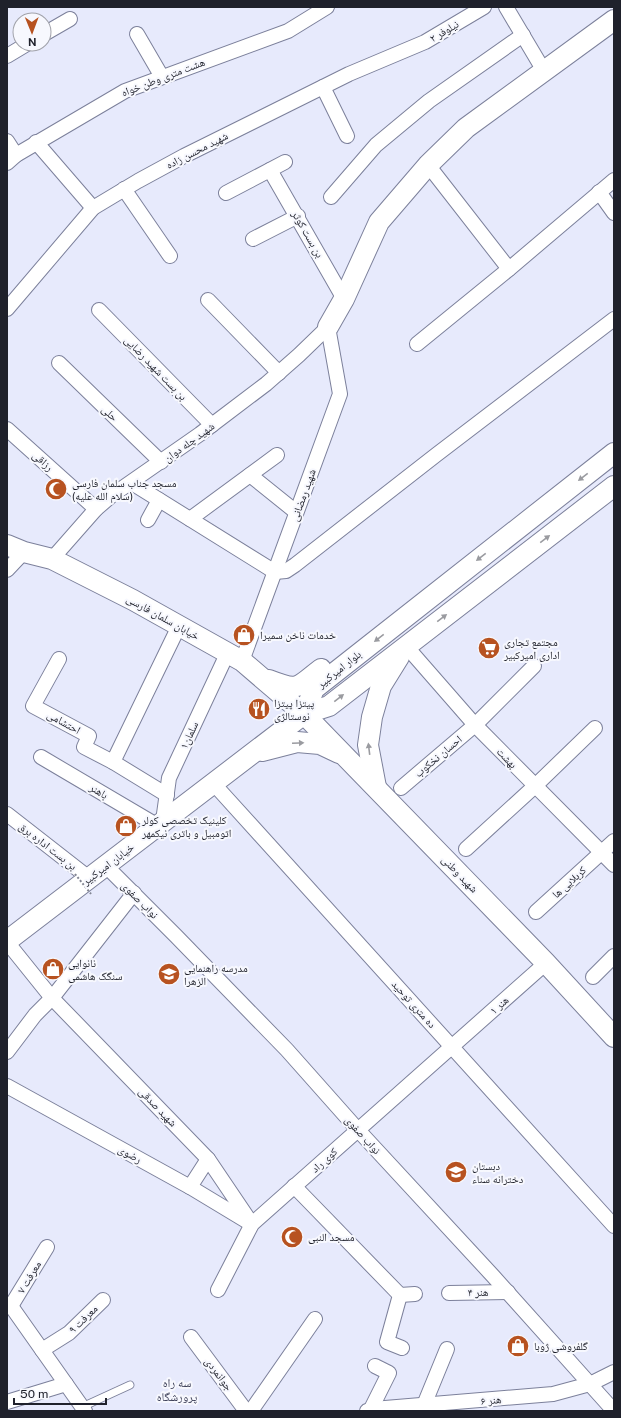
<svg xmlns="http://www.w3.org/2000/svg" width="621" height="1418" viewBox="0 0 621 1418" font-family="'Public Sans','Noto Naskh Arabic',sans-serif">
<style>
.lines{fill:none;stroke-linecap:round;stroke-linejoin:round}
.lane-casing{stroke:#7c809b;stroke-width:9}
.street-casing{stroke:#7c809b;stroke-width:16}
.secondary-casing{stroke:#7c809b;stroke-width:22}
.lane{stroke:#fff;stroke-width:7}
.street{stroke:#fff;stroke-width:14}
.secondary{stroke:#fff;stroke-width:20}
.path-bridge{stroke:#828593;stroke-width:2;stroke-dasharray:2 2;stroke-linecap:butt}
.oneway{fill:#9a9ba0}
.labels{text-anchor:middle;stroke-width:4;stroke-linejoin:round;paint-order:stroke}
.street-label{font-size:11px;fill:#1f212b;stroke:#f7f8fe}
.poi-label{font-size:11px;fill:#1f212b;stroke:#f7f8fe;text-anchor:start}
.neighbourhood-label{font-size:12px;fill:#41445c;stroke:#f7f8fe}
</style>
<rect width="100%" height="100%" fill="#e7eafc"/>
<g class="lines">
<g class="lane-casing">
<path id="lane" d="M82,1407L130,1385"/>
</g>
<g class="street-casing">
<g id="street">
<path d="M506,7L544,71"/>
<path d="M44,34L70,19"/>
<path d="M137,34L162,77"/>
<path d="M7,56L27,44"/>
<path d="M323,87L347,136"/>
<path d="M7,141L16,155"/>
<path d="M36,142L93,208"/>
<path d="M7,163L16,155L125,91L288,31L327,7"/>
<path d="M428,165L509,269"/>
<path d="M270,170L344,299"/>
<path d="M124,189L170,256"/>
<path d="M599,192L614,213"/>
<path d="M226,193L285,162"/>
<path d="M331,197L376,145L429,101L523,35"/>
<path d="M253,239L298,216"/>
<path d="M208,300L279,373"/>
<path d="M7,309L93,208L138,181L184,156L349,74L425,42L484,7"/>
<path d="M99,310L212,425"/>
<path d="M417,344L509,269L614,180"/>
<path d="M59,363L161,462"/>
<path d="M7,429L96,509"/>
<path d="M250,475L296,512"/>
<path d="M132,483L275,572L286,571L295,565L436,455L614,319"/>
<path d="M190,519L277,455"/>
<path d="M148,520L159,500"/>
<path d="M52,559L96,509L111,496L200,434L266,384L299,355L328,327"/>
<path d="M7,570L24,552"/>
<path d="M406,646L475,725L614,865"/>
<path d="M59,659L33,706L89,736L84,747L113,762L167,795"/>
<path d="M242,661L340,394L328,327"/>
<path d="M41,757L158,826"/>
<path d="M113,762L179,626"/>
<path d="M213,783L614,1226"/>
<path d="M401,788L475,725L534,666"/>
<path d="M7,814L89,878"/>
<path d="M163,821L169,778L228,652"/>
<path d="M466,849L535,786L595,728"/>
<path d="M106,866L176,936L287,1050L358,1130L493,1276L614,1411"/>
<path d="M536,912L614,841"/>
<path d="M7,942L52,998L208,1159L252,1224"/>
<path d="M593,977L614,956"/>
<path d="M7,1052L35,1015L52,998L134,893"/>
<path d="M7,1086L190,1187L248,1222"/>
<path d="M294,1186L400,1295L387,1342L402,1348"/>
<path d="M190,1187L208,1159"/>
<path d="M218,1290L252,1224L546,963"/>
<path d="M449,1293L508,1292"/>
<path d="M400,1295L415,1294"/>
<path d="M7,1304L11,1306L85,1411"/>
<path d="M11,1306L47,1247"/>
<path d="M191,1337L246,1411"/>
<path d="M42,1350L69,1333L103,1300"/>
<path d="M7,1402L66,1384"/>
<path d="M424,1405L447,1349"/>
<path d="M251,1411L315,1319"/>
<path d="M367,1411L385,1408L553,1394L590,1384L614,1372"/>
<path d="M370,1411L389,1373L375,1366"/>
</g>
</g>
<g class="secondary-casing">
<g id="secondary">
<path d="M328,327L344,299L379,222L428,165L466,128L614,20"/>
<path d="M7,545L24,552L52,559L133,600L242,661L304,714L546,963L614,1037"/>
<path d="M269,680C300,692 296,688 321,669"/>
<path d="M304,714L314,689L614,453"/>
<path d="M262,751L297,742L320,744L339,753"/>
<path d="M376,787L368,745L372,717L381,686L399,657"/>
<path d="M7,941L304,714L329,706L614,486"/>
</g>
</g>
<use href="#lane" class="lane"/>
<use href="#street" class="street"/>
<use href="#secondary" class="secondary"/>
<path class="path-bridge" d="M75,874L91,894"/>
</g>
<defs><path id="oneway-solid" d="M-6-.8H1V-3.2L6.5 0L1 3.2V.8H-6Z"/></defs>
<g class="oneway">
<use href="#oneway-solid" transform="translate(583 477) rotate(142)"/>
<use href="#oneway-solid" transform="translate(545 539) rotate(-37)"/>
<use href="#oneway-solid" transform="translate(481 557) rotate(142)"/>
<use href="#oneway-solid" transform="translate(442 618) rotate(-37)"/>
<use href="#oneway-solid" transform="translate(379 638) rotate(142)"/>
<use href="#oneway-solid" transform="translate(339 698) rotate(-38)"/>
<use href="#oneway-solid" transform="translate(298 743) rotate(-3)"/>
<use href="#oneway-solid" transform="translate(369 749) rotate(-97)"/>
</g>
<defs>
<g id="mosque-disc" transform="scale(1.15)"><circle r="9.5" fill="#b75220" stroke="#f7f8fe"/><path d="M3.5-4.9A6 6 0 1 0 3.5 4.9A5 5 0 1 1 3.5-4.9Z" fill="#fff"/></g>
<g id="shop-disc" transform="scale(1.15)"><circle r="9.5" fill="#b75220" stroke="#f7f8fe"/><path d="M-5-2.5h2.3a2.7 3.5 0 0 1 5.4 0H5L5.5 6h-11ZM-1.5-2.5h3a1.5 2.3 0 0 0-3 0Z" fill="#fff"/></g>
<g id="supermarket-disc" transform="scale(1.15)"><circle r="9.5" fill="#b75220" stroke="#f7f8fe"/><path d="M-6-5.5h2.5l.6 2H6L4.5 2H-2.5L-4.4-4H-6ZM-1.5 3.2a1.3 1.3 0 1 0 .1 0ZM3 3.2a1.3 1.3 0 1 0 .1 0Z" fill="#fff"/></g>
<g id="restaurant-disc" transform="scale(1.15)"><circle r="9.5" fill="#b75220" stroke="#f7f8fe"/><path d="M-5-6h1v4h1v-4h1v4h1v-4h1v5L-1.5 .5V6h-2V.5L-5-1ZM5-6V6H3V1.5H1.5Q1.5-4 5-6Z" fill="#fff"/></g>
<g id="school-disc" transform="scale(1.15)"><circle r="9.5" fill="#b75220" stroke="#f7f8fe"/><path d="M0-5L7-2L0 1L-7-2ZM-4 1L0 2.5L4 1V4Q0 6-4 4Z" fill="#fff"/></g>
</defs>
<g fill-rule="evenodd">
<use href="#mosque-disc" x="56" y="489"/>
<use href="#shop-disc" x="244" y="635"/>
<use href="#supermarket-disc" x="489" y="648"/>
<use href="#restaurant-disc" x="259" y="709"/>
<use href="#shop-disc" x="126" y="826"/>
<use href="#shop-disc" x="53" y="969"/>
<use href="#school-disc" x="169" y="974"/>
<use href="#school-disc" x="456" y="1172"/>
<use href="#mosque-disc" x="292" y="1237"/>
<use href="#shop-disc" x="518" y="1346"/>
</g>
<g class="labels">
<g class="street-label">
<text transform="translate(444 31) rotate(-31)" y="4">نیلوفر ۲</text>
<text transform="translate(163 77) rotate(-21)" y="4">هشت متری وطن خواه</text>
<text transform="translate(197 150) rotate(-27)" y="4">شهید محسن زاده</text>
<text transform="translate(308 234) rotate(60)" y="4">بن بست کوثر</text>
<text transform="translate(156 368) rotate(46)" y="4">بن بست شهید رضایی</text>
<text transform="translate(110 413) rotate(44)" y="4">حلی</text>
<text transform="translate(189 442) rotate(-36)" y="4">شهید چله دوان</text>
<text transform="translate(43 461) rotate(42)" y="4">رزاقی</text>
<text transform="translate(303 495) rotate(-70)" y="4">شهید رمضانی</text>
<text transform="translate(163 617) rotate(29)" y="4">خیابان سلمان فارسی</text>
<text transform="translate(339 669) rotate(-39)" y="4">بلوار امیرکبیر</text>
<text transform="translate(64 722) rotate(29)" y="4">احتشامی</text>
<text transform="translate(189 735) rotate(-65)" y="4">سلمان۱</text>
<text transform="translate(438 756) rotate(-40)" y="4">احسان نخکوب</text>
<text transform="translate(507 758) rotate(46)" y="4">بهشت</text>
<text transform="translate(99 791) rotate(31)" y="4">باهنر</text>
<text transform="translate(48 846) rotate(38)" y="4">بن بست اداره برق</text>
<text transform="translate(108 864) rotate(-37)" y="4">خیابان امیرکبیر</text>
<text transform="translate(460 874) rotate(46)" y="4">شهید وطنی</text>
<text transform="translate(569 882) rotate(-42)" y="4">کربلایی ها</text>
<text transform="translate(140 900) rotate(45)" y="4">نواب صفوی</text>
<text transform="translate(414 1004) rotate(48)" y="4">ده متری توحید</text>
<text transform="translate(499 1005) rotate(-42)" y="4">هنر ۱</text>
<text transform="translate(158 1107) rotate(46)" y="4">شهید صدقی</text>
<text transform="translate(363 1135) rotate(48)" y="4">نواب صفوی</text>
<text transform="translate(130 1154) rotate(29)" y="4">رضوی</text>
<text transform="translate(324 1160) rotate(-42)" y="4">کوی راد</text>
<text transform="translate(29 1277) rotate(-59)" y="4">معرفت ۷</text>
<text transform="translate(478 1292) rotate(-1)" y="4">هنر ۴</text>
<text transform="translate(83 1319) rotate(-44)" y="4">معرفت ۹</text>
<text transform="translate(219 1374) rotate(53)" y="4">جوانمردی</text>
<text transform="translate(491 1400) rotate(-5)" y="4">هنر ۶</text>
</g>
<g class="poi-label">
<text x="72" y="487">مسجد جناب سلمان فارسی<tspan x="72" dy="13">(سلام الله علیه)</tspan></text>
<text x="260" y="639">خدمات ناخن سمیرا</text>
<text x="504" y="646">مجتمع تجاری<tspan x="504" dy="13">اداری امیرکبیر</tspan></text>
<text x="274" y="707">پیتزا پیتزا<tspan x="274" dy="13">نوستالژی</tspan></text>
<text x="142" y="824">کلینیک تخصصی کولر<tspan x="142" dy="13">اتومبیل و باتری نیکمهر</tspan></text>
<text x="68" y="967">نانوایی<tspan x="68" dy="13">سنگک هاشمی</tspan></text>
<text x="184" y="972">مدرسه راهنمایی<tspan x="184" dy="13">الزهرا</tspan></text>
<text x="472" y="1170">دبستان<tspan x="472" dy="13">دخترانه سناء</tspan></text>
<text x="308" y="1241">مسجد النبی</text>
<text x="534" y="1350">گلفروشی ژوبا</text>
</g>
<g class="neighbourhood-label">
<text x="177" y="1387">سه راه<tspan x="177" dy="14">پرورشگاه</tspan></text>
</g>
</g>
<rect width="621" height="1418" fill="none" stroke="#1f212b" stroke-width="16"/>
<g transform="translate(32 32) rotate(179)"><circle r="19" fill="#f7f8fe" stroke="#a1a2aa"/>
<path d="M0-3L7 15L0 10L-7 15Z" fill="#b75220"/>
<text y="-6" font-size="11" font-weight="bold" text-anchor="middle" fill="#1f212b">N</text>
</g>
<path d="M14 1398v6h92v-6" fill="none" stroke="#1f212b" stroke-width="2"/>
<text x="20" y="1398" font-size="12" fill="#1f212b" stroke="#f7f8fe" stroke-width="3" paint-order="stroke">50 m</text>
</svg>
